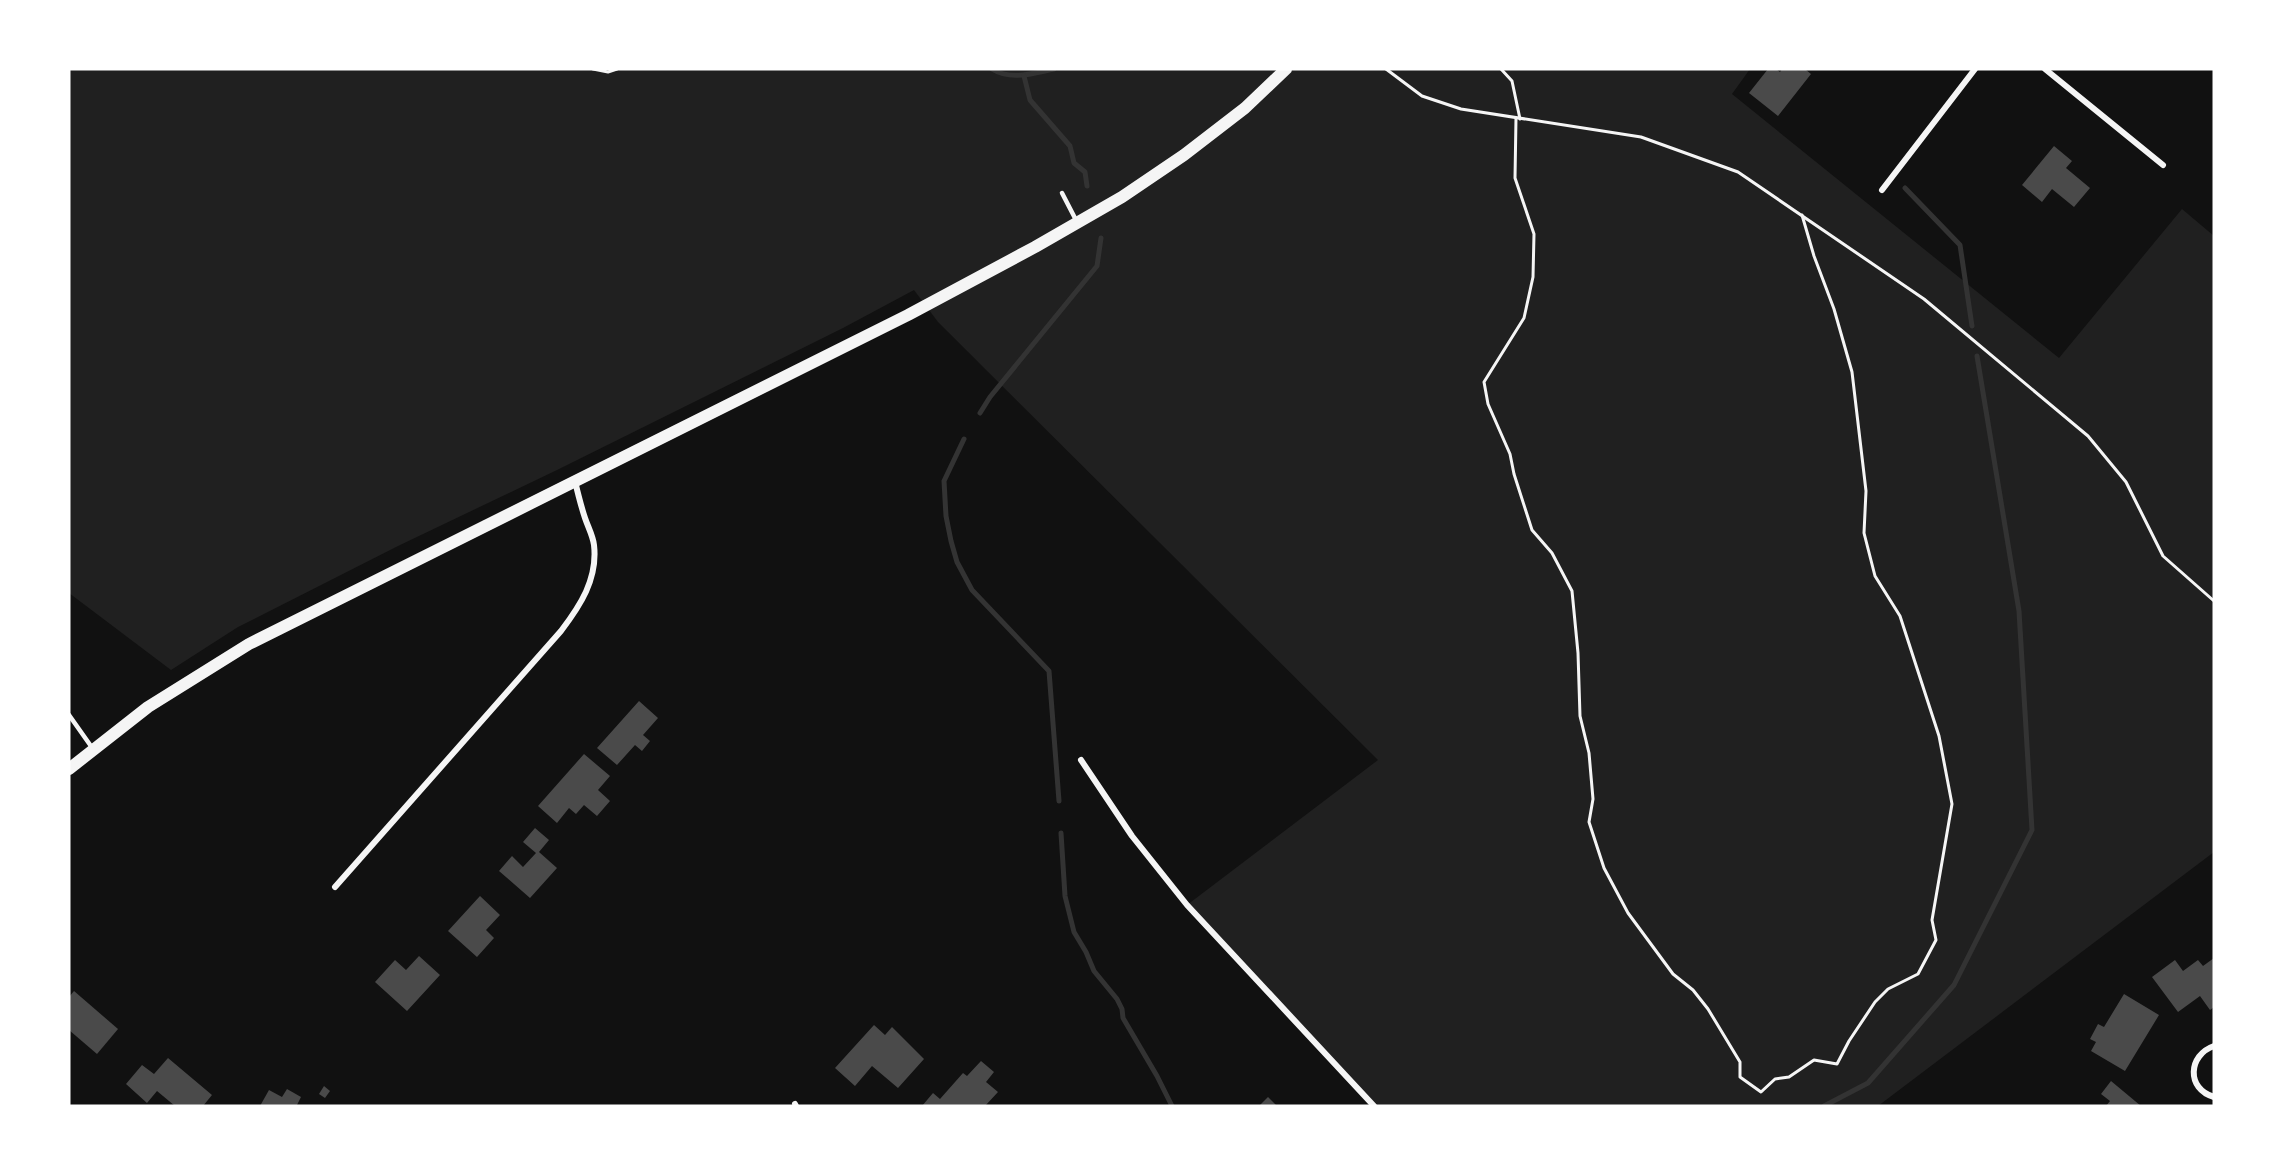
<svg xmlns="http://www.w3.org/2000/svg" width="2283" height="1175" viewBox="0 0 2283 1175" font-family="'IBM Plex Sans',sans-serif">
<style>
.green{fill:#202020}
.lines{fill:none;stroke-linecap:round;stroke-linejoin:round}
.stream{stroke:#333;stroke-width:5}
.building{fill:#4a4a4a}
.path{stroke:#f5f5f5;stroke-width:3}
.service{stroke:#f5f5f5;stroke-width:4.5}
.minor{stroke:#f5f5f5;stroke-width:6}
.secondary{stroke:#f5f5f5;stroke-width:12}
</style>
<rect width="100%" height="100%" fill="#111"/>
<path class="green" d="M69,69H1750L1732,94L2059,358L2182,209L2214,236V852L1878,1106H1374L1187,905L1378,760L938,322L914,290L843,328L557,470L398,546L238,627L171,670L69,593Z"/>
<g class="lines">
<g class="stream">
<path d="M992,69C1011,81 1034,73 1054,69"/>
<path d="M1024,76L1030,100L1070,146L1074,163L1085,172L1087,186"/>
<path d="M1905,188L1960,245L1972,326"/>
<path d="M980,413L990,397L1097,266L1101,238"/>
<path d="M964,439L944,481L946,516L951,541L957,562L972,590L1049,671L1059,801"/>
<path d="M1061,833L1065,896L1074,932L1086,952L1094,971L1117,999L1122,1009L1123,1018L1157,1076L1172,1106"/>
<path d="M1824,1106L1868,1083L1954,985L2032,830L2019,611L1977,356"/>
</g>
</g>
<g class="building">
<path d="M1768,69H1776L1780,72L1782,69H1805L1811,74L1778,116L1749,93Z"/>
<path d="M2054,146L2072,161L2066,168L2090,188L2074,207L2052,189L2042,202L2022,185Z"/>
<path d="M639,701L658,718L643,735L650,741L642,751L635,745L617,765L597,748Z"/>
<path d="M584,754L610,776L598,790L610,801L597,816L584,805L576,814L569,808L557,823L538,806Z"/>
<path d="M535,828L549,840L539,852L557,868L530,898L499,871L512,856L523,867L536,853L523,842Z"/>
<path d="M480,896L500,915L486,930L494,938L477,957L448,931Z"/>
<path d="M419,956L440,975L407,1011L375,982L395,960L406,970Z"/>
<path d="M2214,958V1007L2210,1010L2200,996L2178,1012L2152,977L2175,960L2183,971L2198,960L2203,966Z"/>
<path d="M74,991L118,1029L97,1054L69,1030V997Z"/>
<path d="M2124,994L2159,1015L2125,1071L2091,1051L2096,1042L2090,1039L2098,1024L2104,1027Z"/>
<path d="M874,1025L885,1035L892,1027L924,1059L898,1088L872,1066L855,1086L835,1068Z"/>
<path d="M168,1058L212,1095L203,1106H175L157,1091L147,1103L126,1084L142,1065L154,1074Z"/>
<path d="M981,1061L994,1072L986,1082L998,1092L985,1106H922L933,1093L940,1099L963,1073L967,1076Z"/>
<path d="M2111,1081L2141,1106H2106L2110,1101L2101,1094Z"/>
<path d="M324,1086L330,1091L325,1098L319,1094Z"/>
<path d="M287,1089L301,1097L297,1105L300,1106H260L269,1090L282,1097Z"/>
<path d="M1268,1097L1277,1106H1259Z"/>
</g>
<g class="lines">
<g class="path">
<path d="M593,69L608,72L617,69"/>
<path d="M1386,69L1422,96L1461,109L1641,137L1738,172L1924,299L2088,436L2126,482L2163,556L2214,601"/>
<path d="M1501,69L1512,81L1520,119"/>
<path d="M1516,118L1515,178L1534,234L1533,277L1524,318L1484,382L1488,404L1510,454L1514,474L1532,530L1552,553L1572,591L1578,653L1580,716L1589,753L1593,799L1589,822L1604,868L1628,913L1673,974L1693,990L1708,1009L1740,1062V1077L1761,1092L1775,1079L1789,1077L1814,1060L1837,1064L1849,1041L1875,1002L1888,989L1918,974L1936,940L1932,920L1952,804L1939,736L1900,616L1875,576L1864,533L1866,491L1852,372L1834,309L1814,256L1802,215"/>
</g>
<g class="service">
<path d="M1062,193L1077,222"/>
<path d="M69,715L93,749"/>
</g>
<g class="minor">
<path d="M2045,69L2163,165"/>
<path d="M1882,190L1975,69"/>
<path d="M1081,760L1132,836L1187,905L1374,1106"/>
<path d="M335,887L561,631C580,606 598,579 594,545C593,536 588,527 585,518C581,506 578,494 575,481"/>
<path d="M2214,1046C2188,1055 2186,1089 2214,1097"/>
<path d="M795,1104L796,1106"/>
</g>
<path class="secondary" d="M69,769L148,707L249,644L908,315L1035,247L1122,197L1184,155L1245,108L1286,69"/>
</g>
<rect width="2283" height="1175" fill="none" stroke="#ffffff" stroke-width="141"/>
</svg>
